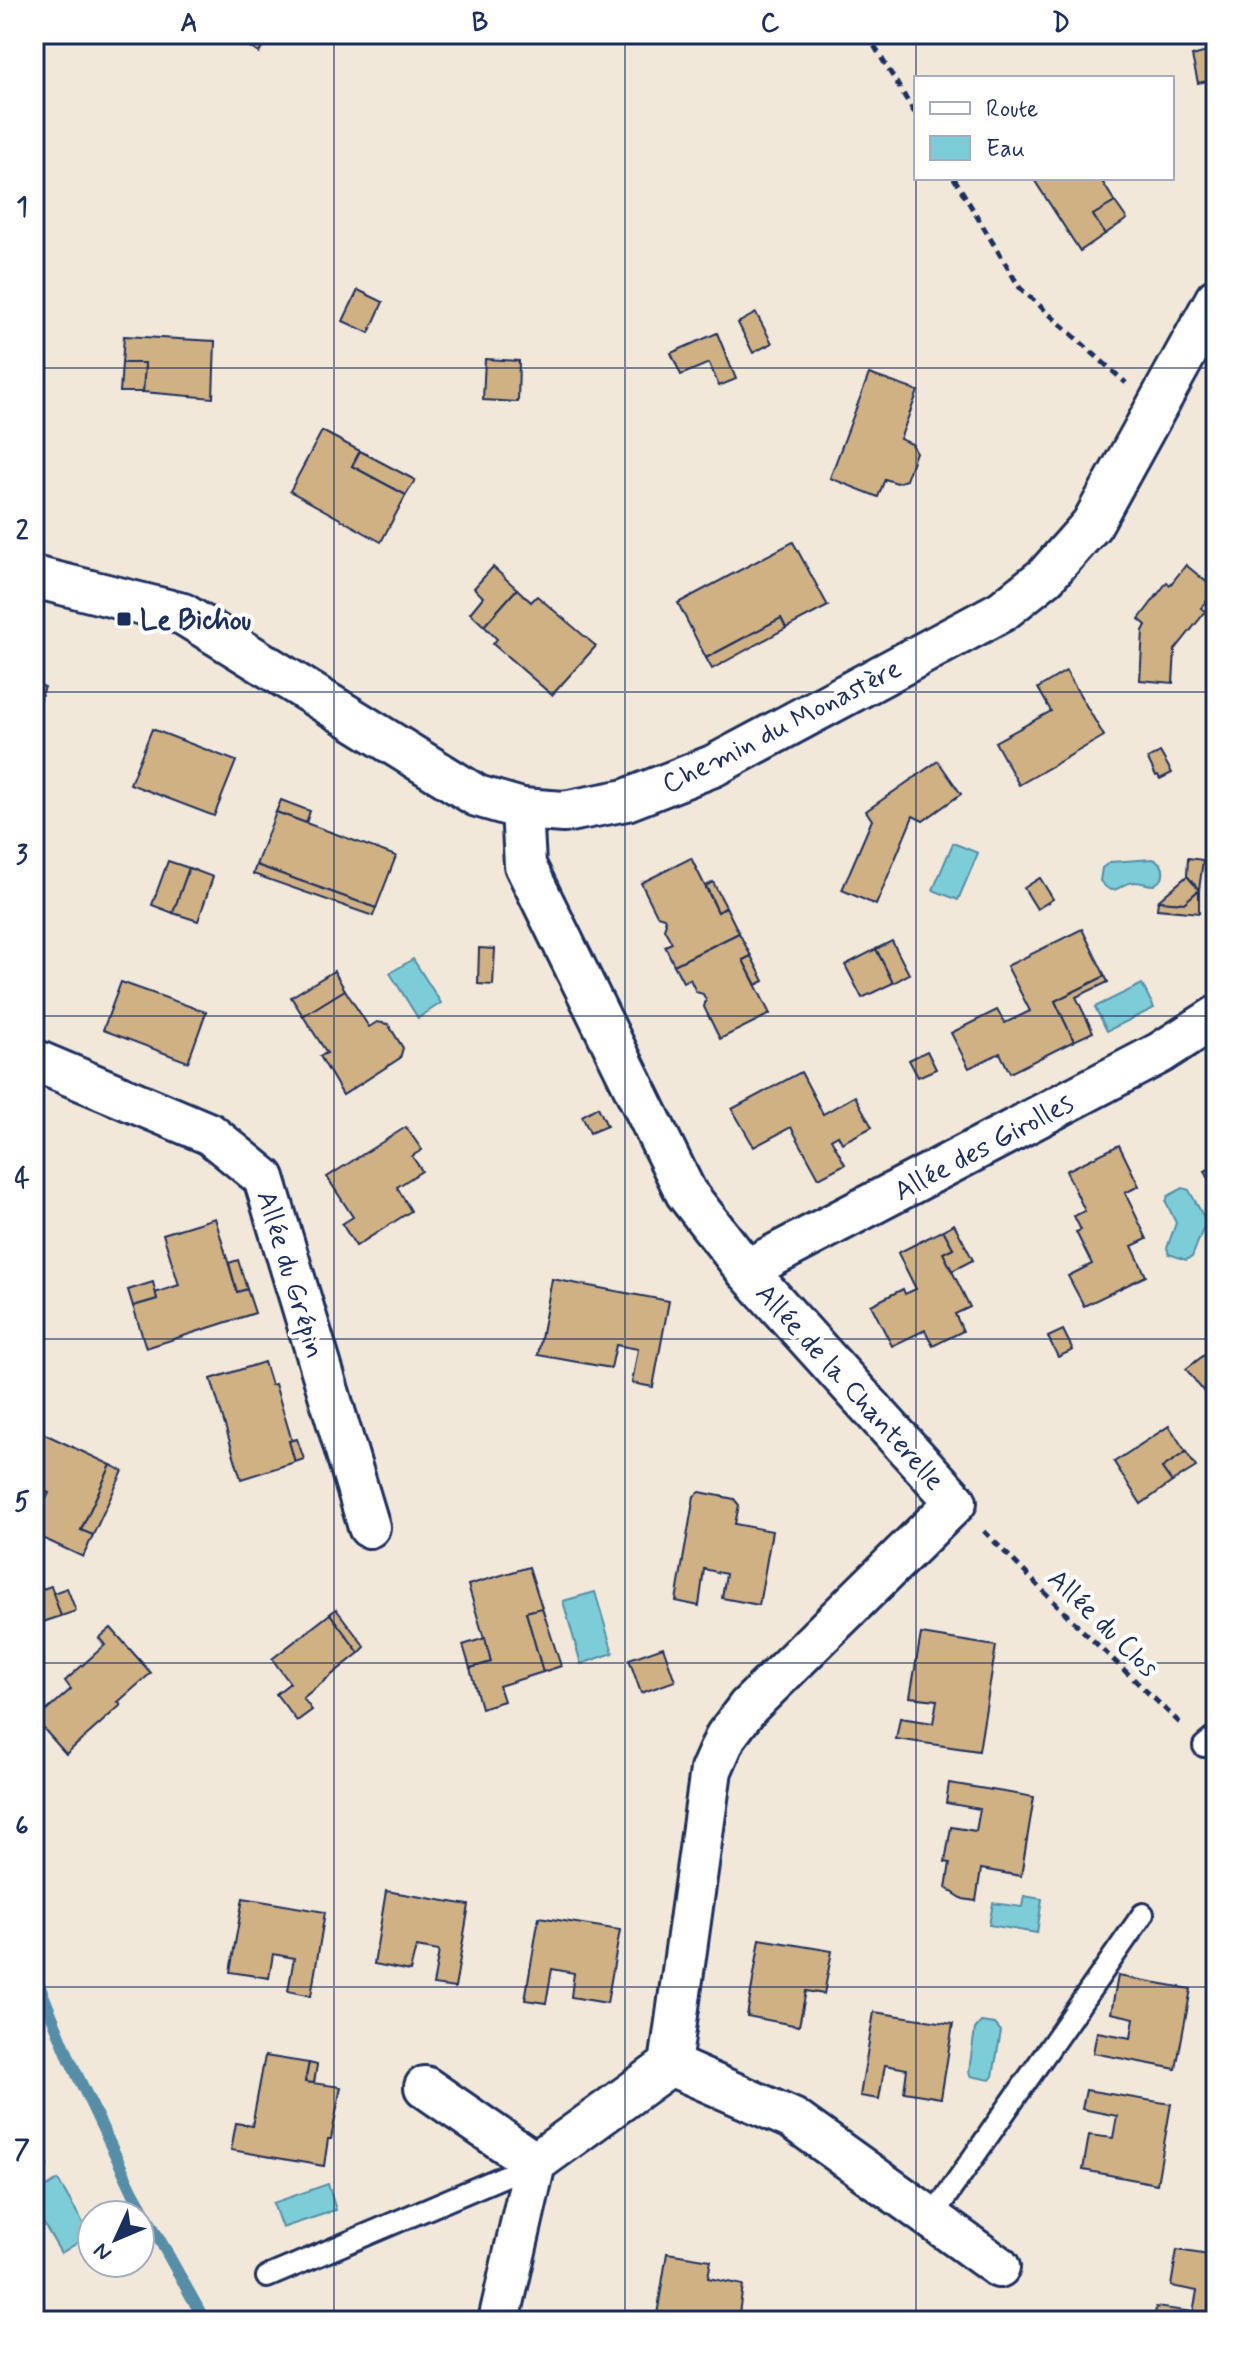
<svg xmlns="http://www.w3.org/2000/svg" width="1250" height="2355" viewBox="0 0 1250 2355" font-family="Mynerve,sans-serif">
<style>
.water{fill:#7dcdd8;stroke:#568ea7;stroke-width:2}
.lines{fill:none;stroke-linecap:round;stroke-linejoin:round}
.stream{stroke:#568ea7;stroke-width:12}
.building{fill:#d0b184;stroke:#1b2f5e;stroke-width:2}
.service-casing{stroke:#1b2f5e;stroke-width:26}
.minor-casing{stroke:#1b2f5e;stroke-width:46}
.path{stroke:#1b2f5e;stroke-width:5;stroke-dasharray:8 6;stroke-linecap:butt}
.service{stroke:#fff;stroke-width:20}
.minor{stroke:#fff;stroke-width:40}
.grid{fill:none;stroke:#1b2f5e;stroke-width:2;stroke-opacity:0.55}
.poi-dot{fill:#1b2f5e;stroke:#fff;stroke-width:3}
.labels{text-anchor:middle;stroke-width:8;stroke-linejoin:round;paint-order:stroke}
.poi-label{font-size:28px;font-weight:bold;fill:#1b2f5e;stroke:#fff;text-anchor:start}
.street-label{font-size:28px;fill:#1b2f5e;stroke:#fff}
.neatline{fill:none;stroke:#1b2f5e;stroke-width:3}
.grid-label{font-size:26px;text-anchor:middle;font-weight:bold;fill:#1b2f5e}
</style>
<rect width="100%" height="100%" fill="#f1e8da"/>
<filter id="ink" filterUnits="userSpaceOnUse"><feTurbulence type="fractalNoise" baseFrequency=".0125" numOctaves="2"/><feDisplacementMap in="SourceGraphic" scale="16" xChannelSelector="R" yChannelSelector="G"/><feConvolveMatrix kernelMatrix="1 2 1 2 8 2 1 2 1" color-interpolation-filters="sRGB"/></filter>
<g filter="url(#ink)">
<g class="water">
<path d="M953,843L978,853L958,900L933,890Z"/>
<path d="M1153,859C1163,863 1165,870 1162,879L1154,885C1147,885 1141,882 1134,882C1118,883 1115,900 1100,881L1102,868L1110,862Z"/>
<path d="M413,959L441,1003L418,1018L390,973Z"/>
<path d="M1142,984L1154,1008L1107,1031L1095,1007Z"/>
<path d="M1183,1188L1189,1190L1206,1221L1192,1257L1186,1260L1169,1254L1167,1248L1176,1223L1166,1202L1168,1196Z"/>
<path d="M595,1592L613,1653L581,1664L563,1601Z"/>
<path d="M1024,1896L1042,1899L1037,1933L989,1925L993,1903L1022,1907Z"/>
<path d="M981,2022L995,2024L1001,2031L993,2076L990,2080L970,2076L969,2071L975,2029Z"/>
<path d="M58,2180L90,2235L61,2253L34,2207V2195Z"/>
<path d="M328,2184L336,2210L282,2228L273,2203Z"/>
</g>
<g class="lines">
<path class="stream" d="M34,1973L70,2060L133,2192L205,2321"/>
</g>
<g class="building">
<path d="M229,34H270L259,53Z"/>
<path d="M1216,50V79L1212,80L1207,52Z"/>
<path d="M1207,52L1212,80L1198,83L1192,56Z"/>
<path d="M1033,178H1100L1115,202L1093,215L1105,234L1080,251Z"/>
<path d="M1115,202L1127,219L1105,234L1093,215Z"/>
<path d="M358,290L383,302L369,333L343,321Z"/>
<path d="M756,313L772,343L753,353L738,323Z"/>
<path d="M717,333L736,379L719,386L709,363L681,375L671,353Z"/>
<path d="M124,336L215,341L213,398L143,392L145,363H122Z"/>
<path d="M485,359L519,361L518,402L483,400Z"/>
<path d="M122,363H145L143,392H120Z"/>
<path d="M869,374L918,391L900,439L912,444L916,452L906,480L897,483L885,479L878,497L830,478Z"/>
<path d="M322,431L360,451L352,466L406,495L381,542L290,491Z"/>
<path d="M360,451L415,480L406,495L352,466Z"/>
<path d="M793,542L828,606L786,628L781,618L706,658L678,603Z"/>
<path d="M1186,565L1216,590L1201,608L1206,611L1175,650L1173,683L1140,680L1143,631L1146,625L1139,619L1167,582L1170,585Z"/>
<path d="M493,567L517,589L484,626L470,613L483,597L474,588Z"/>
<path d="M517,589L531,602L537,596L596,646L552,695L493,644L497,639L484,626Z"/>
<path d="M781,618L786,628L712,669L706,658Z"/>
<path d="M1066,671L1104,736L1019,785L995,742L1051,711L1038,688Z"/>
<path d="M34,683L45,687L34,714Z"/>
<path d="M152,729L236,761L214,816L130,784Z"/>
<path d="M1160,752L1172,773L1160,779L1158,775L1156,776L1148,759Z"/>
<path d="M938,761L961,794L923,821L913,816L876,905L842,890L872,820L866,811Z"/>
<path d="M281,800L310,811L306,823L276,812Z"/>
<path d="M276,812L396,856L376,908L256,865Z"/>
<path d="M691,858L718,912L726,907L739,933L674,965L665,946L672,943L664,929L666,923L664,917L657,915L641,883Z"/>
<path d="M1188,858L1203,860L1199,890L1187,876Z"/>
<path d="M168,861L189,868L173,913L152,905Z"/>
<path d="M256,865L376,908L373,916L253,874Z"/>
<path d="M189,868L213,877L198,921L173,913Z"/>
<path d="M1187,876L1199,890L1184,903L1158,901Z"/>
<path d="M1040,878L1053,899L1037,909L1024,888Z"/>
<path d="M713,882L726,907L718,912L706,886Z"/>
<path d="M1199,890V913L1157,909L1158,901L1184,903Z"/>
<path d="M1082,929L1105,976L1055,1001L1074,1041L1010,1073L1000,1053L969,1068L951,1033L997,1010L1005,1023L1030,1011L1007,966Z"/>
<path d="M739,933L751,956L743,960L770,1014L720,1039L704,1007L706,1000L703,994L696,992L690,979L683,982L674,965Z"/>
<path d="M892,941L909,974L893,983L876,949Z"/>
<path d="M479,948L495,949L493,985L478,984Z"/>
<path d="M876,949L893,983L862,998L845,965Z"/>
<path d="M751,956L764,981L756,985L743,960Z"/>
<path d="M334,971L345,990L303,1016L291,997Z"/>
<path d="M1105,976L1108,982L1076,997L1093,1032L1074,1041L1055,1001Z"/>
<path d="M121,982L206,1012L188,1062L103,1030Z"/>
<path d="M345,990L369,1027L377,1022L388,1024L403,1048L400,1058L343,1095L320,1056L327,1053L303,1016Z"/>
<path d="M927,1051L936,1069L918,1077L909,1060Z"/>
<path d="M801,1072L823,1114L855,1096L872,1127L842,1143L838,1135L831,1139L845,1164L819,1178L791,1127L754,1147L732,1109Z"/>
<path d="M598,1107L607,1126L590,1133L582,1116Z"/>
<path d="M406,1127L422,1150L412,1156L422,1171L397,1187L411,1211L356,1246L342,1224L353,1217L327,1177Z"/>
<path d="M1119,1145L1139,1186L1125,1193L1147,1239L1132,1246L1146,1276L1084,1306L1068,1276L1092,1264L1076,1232L1081,1230L1074,1216L1085,1211L1066,1171Z"/>
<path d="M1216,1165V1194L1205,1171Z"/>
<path d="M215,1218L237,1292L247,1289L255,1313L146,1348L133,1306L157,1299L155,1293L179,1285L163,1234Z"/>
<path d="M954,1224L973,1260L952,1271L943,1253L953,1248L943,1230Z"/>
<path d="M943,1230L953,1248L943,1253L970,1307L955,1314L963,1331L933,1346L925,1330L892,1346L871,1305L903,1289L905,1294L916,1289L898,1253Z"/>
<path d="M238,1260L247,1289L237,1292L229,1263Z"/>
<path d="M552,1279L669,1301L653,1387L632,1383L638,1349L616,1345L611,1368L538,1355Z"/>
<path d="M153,1282L157,1299L133,1306L128,1290Z"/>
<path d="M1063,1330L1073,1350L1058,1357L1048,1337Z"/>
<path d="M1216,1346V1383L1204,1392L1186,1369Z"/>
<path d="M264,1362L271,1385L275,1384L292,1441H289L295,1462L241,1479L211,1379Z"/>
<path d="M1169,1426L1186,1452L1162,1468L1172,1482L1141,1504L1114,1462Z"/>
<path d="M34,1429L111,1465L81,1530L93,1535L83,1557L34,1534V1524L49,1493L34,1486Z"/>
<path d="M297,1439L304,1459L295,1462L289,1441Z"/>
<path d="M1186,1452L1196,1467L1172,1482L1162,1468Z"/>
<path d="M111,1465L123,1471L93,1535L81,1530Z"/>
<path d="M700,1492L734,1499L739,1505L735,1524L772,1531L759,1605L722,1598L726,1574L704,1569L699,1606L676,1601L694,1496Z"/>
<path d="M529,1567L542,1608L526,1612L543,1672L499,1686L504,1701L481,1708L470,1668L491,1662L468,1585Z"/>
<path d="M51,1586L61,1616L40,1623L34,1607V1592Z"/>
<path d="M67,1588L76,1611L61,1616L53,1593Z"/>
<path d="M542,1608L561,1666L543,1672L526,1612Z"/>
<path d="M336,1609L365,1647L359,1653L330,1614Z"/>
<path d="M330,1614L359,1653L303,1698L312,1710L297,1721L276,1694L290,1683L272,1659Z"/>
<path d="M111,1628L151,1673L118,1702L121,1705L66,1754L36,1720L71,1689L65,1681L105,1645L99,1638Z"/>
<path d="M921,1634L996,1646L979,1751L896,1739L900,1718L933,1723L937,1700L910,1697Z"/>
<path d="M485,1638L491,1662L470,1668L463,1645Z"/>
<path d="M663,1647L675,1681L641,1693L629,1659Z"/>
<path d="M949,1783L1034,1797L1021,1876L981,1869L976,1901L963,1899L946,1888L950,1863L945,1862L951,1827L976,1831L980,1809L946,1803Z"/>
<path d="M386,1891L469,1905L455,1988L433,1985L439,1951L416,1947L410,1971L374,1964Z"/>
<path d="M243,1898L325,1912L311,1996L288,1991L294,1958L273,1954L269,1978L230,1972Z"/>
<path d="M539,1917L620,1930L607,2003L571,1997L574,1973L552,1969L546,2003L525,2000Z"/>
<path d="M760,1939L832,1951L824,1994L806,1991L799,2026L747,2016Z"/>
<path d="M1118,1976L1191,1989L1176,2069L1093,2053L1097,2032L1131,2038L1134,2018L1111,2013Z"/>
<path d="M874,2012L953,2024L941,2098L904,2092L907,2069L885,2065L879,2099L860,2096Z"/>
<path d="M265,2056L309,2063L305,2082L341,2087L331,2139H328L324,2166L231,2150L236,2123L252,2126Z"/>
<path d="M309,2063L317,2065L314,2083L305,2082Z"/>
<path d="M1086,2090L1171,2104L1157,2184L1083,2170L1089,2135L1113,2138L1117,2116L1082,2109Z"/>
<path d="M38,2150L48,2165L34,2174V2153Z"/>
<path d="M1177,2250L1216,2256V2321H1154L1156,2307L1193,2312L1197,2291L1171,2286Z"/>
<path d="M667,2253L711,2260L708,2278L743,2285L738,2321H656Z"/>
</g>
<g class="lines">
<g class="service-casing">
<g id="service">
<path d="M1204,1746L1216,1736"/>
<path d="M931,2218L1143,1914"/>
<path d="M267,2277L535,2163"/>
</g>
</g>
<g class="minor-casing">
<g id="minor">
<path d="M34,577L183,614L477,796L522,809L564,812L626,800L713,766L1002,611L1046,576L1092,524L1216,299"/>
<path d="M34,1060L210,1134L264,1178L369,1527"/>
<path d="M746,1270L1160,1053L1216,1017"/>
<path d="M670,2065L793,2119L999,2267"/>
<path d="M425,2087L535,2163"/>
<path d="M499,2321L535,2163L670,2065L711,1770L726,1736L748,1707L956,1502L746,1270L686,1193L525,865L522,809"/>
</g>
</g>
<g class="path">
<path d="M867,34L916,115"/>
<path d="M954,178L1020,288L1126,383"/>
<path d="M984,1531L1083,1631L1182,1725"/>
</g>
<use href="#service" class="service"/>
<use href="#minor" class="minor"/>
</g>
</g>
<path class="grid" d="M334,34V2321M625,34V2321M916,34V2321M34,368H1216M34,692H1216M34,1016H1216M34,1339H1216M34,1663H1216M34,1987H1216"/>
<rect class="poi-dot" x="116" y="611" width="16" height="16" rx="4"/>
<g class="labels">
<g class="poi-label">
<text x="140" y="629">Le Bichou</text>
</g>
<g class="street-label">
<text transform="translate(781 725) rotate(-27)" y="10">Chemin du Monastère</text>
<text transform="translate(983 1146) rotate(-28)" y="10">Allée des Girolles</text>
<text transform="translate(292 1274) rotate(73)" y="10">Allée du Grépin</text>
<text transform="translate(851 1386) rotate(48)" y="10">Allée de la Chanterelle</text>
<text transform="translate(1104 1622) rotate(44)" y="10">Allée du Clos</text>
</g>
</g>
<rect width="1250" height="2355" fill="none" stroke="#fff" stroke-width="88"/>
<rect x="914" y="76" width="260" height="104" fill="#ffffff" stroke="#a4acbf" stroke-width="2"/>
<rect x="930" y="102" width="40" height="12" fill="#ffffff" stroke="#a4acbf" stroke-width="2"/>
<text x="986" y="116" font-size="24" fill="#1b2f5e">Route</text>
<rect x="930" y="136" width="40" height="24" fill="#7dcdd8" stroke="#a4acbf" stroke-width="2"/>
<text x="986" y="156" font-size="24" fill="#1b2f5e">Eau</text>
<g transform="translate(116 2239) rotate(226)"><circle r="38" fill="#ffffff" stroke="#a4acbf" stroke-width="2"/>
<path d="M0-6L14 30L0 20L-14 30Z" fill="#1b2f5e"/>
<text y="-12" font-size="22" font-weight="bold" text-anchor="middle" fill="#1b2f5e">N</text>
</g>
<rect x="44" y="44" width="1162" height="2267" class="neatline"/>
<g class="grid-label">
<text x="189" y="31">A</text>
<text x="480" y="31">B</text>
<text x="770" y="31">C</text>
<text x="1061" y="31">D</text>
<text x="22" y="215">1</text>
<text x="22" y="539">2</text>
<text x="22" y="863">3</text>
<text x="22" y="1187">4</text>
<text x="22" y="1510">5</text>
<text x="22" y="1834">6</text>
<text x="22" y="2158">7</text>
</g>
</svg>
